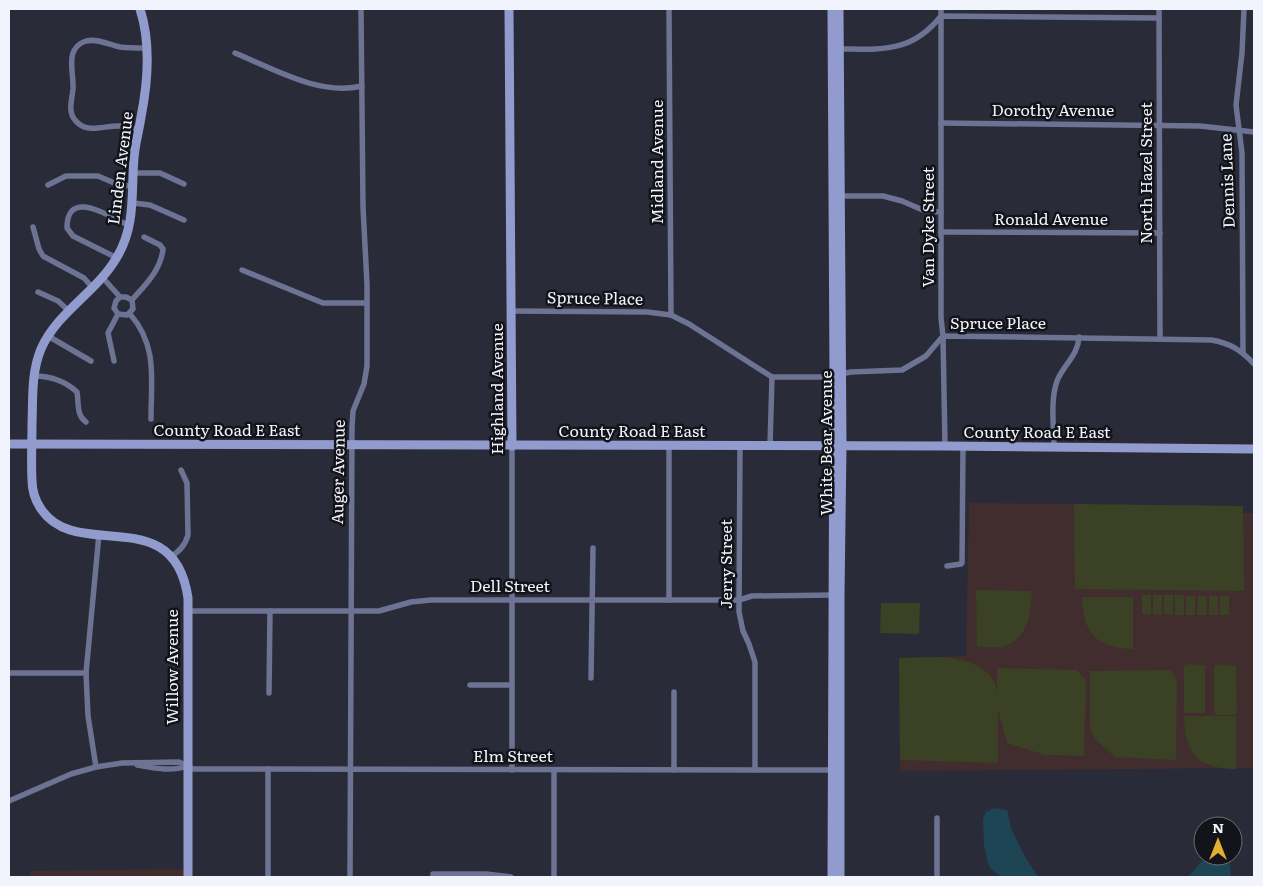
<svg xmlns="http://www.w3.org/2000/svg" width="1263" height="886" viewBox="0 0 1263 886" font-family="Literata,serif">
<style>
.education{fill:#412d2d}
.green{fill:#3a4124}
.water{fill:#1e4554}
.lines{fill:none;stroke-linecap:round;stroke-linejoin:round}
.street{stroke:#6d7393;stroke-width:5.5}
.secondary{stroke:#929bce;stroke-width:9}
.labels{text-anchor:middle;stroke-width:5;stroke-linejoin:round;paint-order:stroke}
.street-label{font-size:16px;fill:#f2f4fd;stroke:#13141a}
</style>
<rect width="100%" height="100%" fill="#292b38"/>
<g class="education">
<path d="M969,503L1243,506V513H1254V768L900,771L899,658L966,656Z"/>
<path d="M184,869V877H29L30,871Z"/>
</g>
<g class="green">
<path d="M1074,504L1243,506L1244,591L1075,589Z"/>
<path d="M976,590L1032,591C1031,613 1028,641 1001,647C994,648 985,647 977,646Z"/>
<rect x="1142" y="595" width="9" height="19"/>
<path d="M1153,595H1162V615L1153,614Z"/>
<path d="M1164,595H1173V615L1164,614Z"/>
<rect x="1175" y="595" width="9" height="20"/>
<path d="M1209,595L1218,596V615H1209Z"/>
<rect x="1186" y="596" width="9" height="19"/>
<path d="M1198,596H1207L1206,615H1197Z"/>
<rect x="1220" y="596" width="9" height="19"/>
<path d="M1082,597H1133V649C1097,649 1082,632 1082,597Z"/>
<path d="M881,603H920L919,634L880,633Z"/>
<path d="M945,657C962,660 981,663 992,678C995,682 996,688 997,693V668L1077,670L1086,680L1084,756L1045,755L1007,743L998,709V763L900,760L899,658Z"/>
<path d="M1187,664L1205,665V712L1203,713H1186L1184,711V666Z"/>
<path d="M1217,664L1236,666L1237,713L1234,715H1216L1214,712V666Z"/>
<path d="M1171,670L1177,680L1176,760L1115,757L1095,739L1090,729V671Z"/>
<path d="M1184,716H1236V769C1198,769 1184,753 1184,716Z"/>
</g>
<g class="water">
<path d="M994,808L1007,810L1011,828L1024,855L1038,877H1001L989,867L984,846L983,819L986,812Z"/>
<path d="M1203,856H1229L1231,877H1188L1203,860Z"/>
</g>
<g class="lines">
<g class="street">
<path d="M669,9L671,315"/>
<path d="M941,9V318L943,336L945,446"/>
<path d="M1159,9L1160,338"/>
<path d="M837,49C880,49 911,54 941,16L1159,18"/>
<path d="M235,53C274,69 319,96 362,86"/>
<path d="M941,123L1200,126L1254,132"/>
<path d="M139,129C133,128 126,127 120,126C106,125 91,133 79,124C66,114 72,101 73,89C74,72 64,48 86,41C97,38 109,45 120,47C128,48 138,48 147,48"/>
<path d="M133,173H160L184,184"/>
<path d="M48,185L66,176H98L119,185L133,186"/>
<path d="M838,196H883L902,201L925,211L941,212"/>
<path d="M133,203L150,205L184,220"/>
<path d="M33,227L39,249L43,256L84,278L93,288"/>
<path d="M941,232L1160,233"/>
<path d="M117,258L73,236L67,228C67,187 110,217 130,226"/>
<path d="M242,270L323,303H366"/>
<path d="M103,278L120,297H126L132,300L133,309L127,315L118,314L114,308L116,301L120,297"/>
<path d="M38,292L58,301L69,311"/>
<path d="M132,300C145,285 161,270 163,249L160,245L144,237"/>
<path d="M512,311L647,312L671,315L689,324L772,377H825L851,372L902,370L926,356L943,336L1211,340C1230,343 1241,350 1254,364"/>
<path d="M130,314C158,346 151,380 151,419"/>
<path d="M48,336L91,361"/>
<path d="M1243,352L1242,153L1236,105L1242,53L1244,9"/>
<path d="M114,361L108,333L118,314"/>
<path d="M34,376C50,376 65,381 77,392C79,403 76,415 86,422"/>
<path d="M740,446L739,612L743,631L749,644L755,662V770"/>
<path d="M770,446L772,377"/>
<path d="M1054,448C1054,427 1050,401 1057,381C1064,364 1078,356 1079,337"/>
<path d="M171,557C179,551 185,546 188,535L187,483L181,470"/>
<path d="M947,566L961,564L962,563L963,447"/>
<path d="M669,600V446"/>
<path d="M188,611H379L411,602L431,600H739L752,596L834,595"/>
<path d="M9,673H86"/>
<path d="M591,678L593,548"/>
<path d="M470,685H512"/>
<path d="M269,693L270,611"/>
<path d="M137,765C154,768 171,772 187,766"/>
<path d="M96,767L88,716L86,673L99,534"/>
<path d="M268,769V877"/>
<path d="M512,770V446"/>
<path d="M554,770V877"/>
<path d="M674,770V692"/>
<path d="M9,801L71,774L96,767L122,763L179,762L193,769L836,770"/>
<path d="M350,877L352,427L353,411L364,384L367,366V284L363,207L361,9"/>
<path d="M433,877V874H486L511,877"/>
<path d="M937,877V818"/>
</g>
<g class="secondary">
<path d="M140,9C151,43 148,82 141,117C139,131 135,144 134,158C131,193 136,225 117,257C97,292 57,312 41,349C31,373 33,399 32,424C32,443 31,462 32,480C32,491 35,500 41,509C77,563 174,500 188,598V877"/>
<path d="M509,9L512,446"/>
<path d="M832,9L834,376L832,877"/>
<path d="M839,9L842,446L840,596V877"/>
<path d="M9,444L945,446L1254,449"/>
</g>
</g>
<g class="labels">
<g class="street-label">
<text x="1053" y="116">Dorothy Avenue</text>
<text transform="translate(657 162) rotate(-90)" y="6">Midland Avenue</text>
<text transform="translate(120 168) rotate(-83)" y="6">Linden Avenue</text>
<text transform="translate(1146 173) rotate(-90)" y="6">North Hazel Street</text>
<text transform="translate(1227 181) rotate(-92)" y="6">Dennis Lane</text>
<text x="1051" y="225">Ronald Avenue</text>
<text transform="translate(928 227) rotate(-90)" y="6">Van Dyke Street</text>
<text transform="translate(595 298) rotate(1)" y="6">Spruce Place</text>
<text x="998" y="329">Spruce Place</text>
<text transform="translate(497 389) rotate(-90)" y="6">Highland Avenue</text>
<text x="227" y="436">County Road E East</text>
<text x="632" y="437">County Road E East</text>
<text x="1037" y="438">County Road E East</text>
<text transform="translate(826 443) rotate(-90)" y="6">White Bear Avenue</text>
<text transform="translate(338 472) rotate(-89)" y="6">Auger Avenue</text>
<text transform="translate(726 564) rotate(-90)" y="6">Jerry Street</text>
<text x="510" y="592">Dell Street</text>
<text transform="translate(172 667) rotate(-90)" y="6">Willow Avenue</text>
<text x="513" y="762">Elm Street</text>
</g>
</g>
<rect width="1263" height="886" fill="none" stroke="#f2f4fd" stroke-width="20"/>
<g transform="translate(1218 841)"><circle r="24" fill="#13141a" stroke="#6c6e75"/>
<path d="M0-4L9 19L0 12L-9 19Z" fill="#e2af34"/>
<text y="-8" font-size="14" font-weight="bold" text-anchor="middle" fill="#f2f4fd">N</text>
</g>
</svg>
